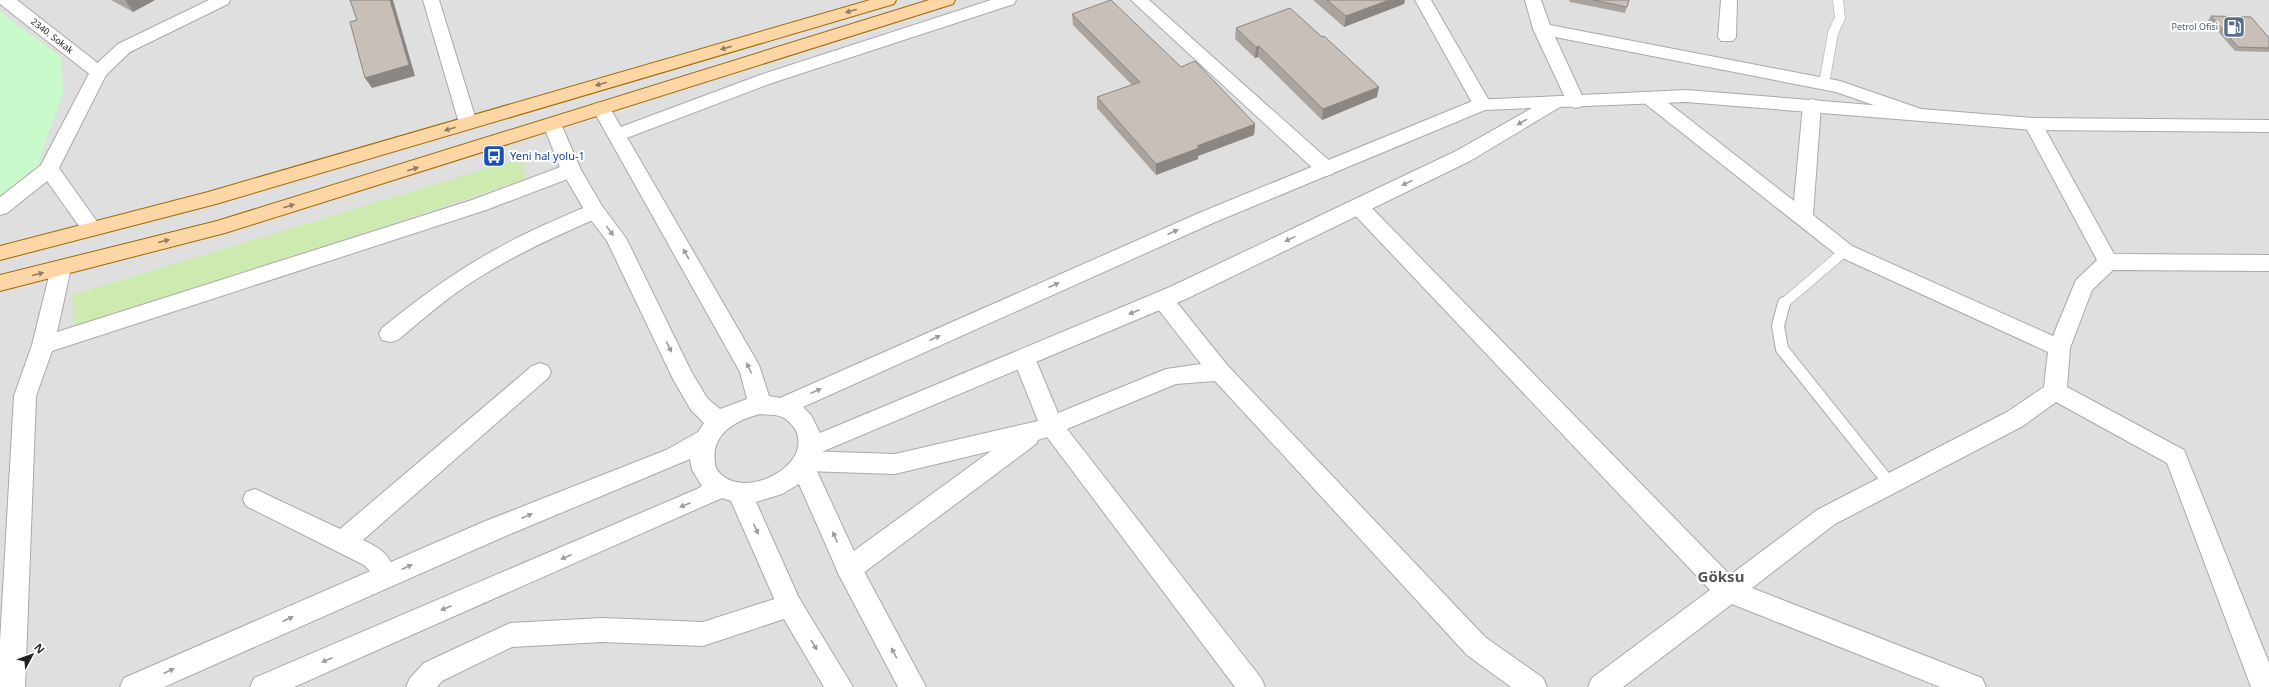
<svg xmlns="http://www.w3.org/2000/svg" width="2269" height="687" viewBox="0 0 2269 687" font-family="'Noto Sans',sans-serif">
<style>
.residential{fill:#e0dfdf}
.grass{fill:#cdebb0}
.park{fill:#c8facc}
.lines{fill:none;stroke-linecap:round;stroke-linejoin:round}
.service-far1-casing{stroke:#a9a9a9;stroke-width:11}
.service-casing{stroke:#a9a9a9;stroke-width:14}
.minor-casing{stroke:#a9a9a9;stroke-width:2}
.tertiary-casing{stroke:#a9a9a9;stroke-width:2}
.primary-casing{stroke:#a06b00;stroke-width:2}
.service-far1{stroke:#fff;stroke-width:10}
.service{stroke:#fff;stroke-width:12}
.minor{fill:#fff;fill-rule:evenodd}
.tertiary{fill:#fff;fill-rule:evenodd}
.primary{fill:#fcd6a4;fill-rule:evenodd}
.wall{fill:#aba49e}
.shaded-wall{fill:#8b8681}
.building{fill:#c7bfb8;stroke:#8b8681}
.oneway{fill:#8f7c63}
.oneway2{fill:#9c9c9c}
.labels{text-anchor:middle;stroke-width:4;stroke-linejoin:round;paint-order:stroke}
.far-service-label{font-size:9px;fill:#4e5e75;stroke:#fff;text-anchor:end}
.far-street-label{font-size:9px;fill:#222;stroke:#fff}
.transit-label{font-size:11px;fill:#164399;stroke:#fff;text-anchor:start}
.district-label{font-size:15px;font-weight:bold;fill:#555;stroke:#fff}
</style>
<rect width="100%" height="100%" fill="#f2efe9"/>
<rect class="residential" x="0" y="0" width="2269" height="687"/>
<path class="grass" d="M521,158L526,179L74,330L72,295Z"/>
<path class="park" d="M0,12L61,57L63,93L36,169L10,195L0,196Z"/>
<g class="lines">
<g class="service-far1-casing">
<g id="service-far1">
<path d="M1824,84L1833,33L1840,18L1838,0"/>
<path d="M1783,304L1845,251"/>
</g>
</g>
<g class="service-casing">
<path id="service" d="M1784,303L1778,326L1782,349L1890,484"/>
</g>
<g class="minor-casing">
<g id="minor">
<path d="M0,0H17L104,68L107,72L104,76L98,78L92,76L0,4Z"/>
<path d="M423,0H439L477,123L475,127L468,129L461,127L459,123Z"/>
<path d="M991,0H1016L1014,4L772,83L624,139L617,141L610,139L608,135L610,131L760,75Z"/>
<path d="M1131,0H1149L1333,164L1336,169L1333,174L1326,176L1319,174Z"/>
<path d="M1415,0H1431L1491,104L1489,108L1482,110L1475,108Z"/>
<path d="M1525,0H1541L1550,25L1840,81L1924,110L1926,114L1924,118L1917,120L1836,92L1555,37L1585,102L1583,106L1576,108L1569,106L1533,29Z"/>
<path d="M1721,0H1737L1736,37L1733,41H1721L1718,37Z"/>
<path d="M1650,92L1657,94L1794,201L1803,105L1805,101L1812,99L1819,101L1821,105L1813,215L1852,246L2053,336L2076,280L2097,260L2024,124L2026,120L2033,118L2040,120L2114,254L2269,255V271L2113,270L2092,290L2070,348L2067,387L2184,450L2269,663V687H2251L2167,463L2056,402L2023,426L1835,524L1752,588L1982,678L1986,687H1940L1732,604L1623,687H1588L1592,678L1710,590L1351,211L1348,206L1351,201L1358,199L1365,201L1730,575L1817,510L2007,412L2044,387L2048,352L1838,256L1643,102L1641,98L1643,94Z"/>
<path d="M49,162L56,164L98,223L101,228L98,233L91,235L84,233L42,174L39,169L42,164Z"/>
<path d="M571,163L578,165L581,170L578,175L486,210L52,351L36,396L25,687H0V642L14,396L32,345L51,268L54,263L61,260L68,263L71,268L57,332L472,200Z"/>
<path d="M595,204L602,206L605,211L602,216C560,234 518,253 480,277C450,295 424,318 398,340L390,342L382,340L379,334L382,328C435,285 482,253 544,225C561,218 578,209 595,204Z"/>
<path d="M1162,292L1170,294L1228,366L1485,637L1543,678L1547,687H1511L1467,655L1215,381L1176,384L1067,429L1261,678L1265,687H1235L1047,437L1038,440L1036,444L858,577L849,580L840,577L836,569L840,561L991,451L895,474L805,471L797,468L793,461L797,454L805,451L895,454L1038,421L1013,358L1016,352L1024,349L1032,352L1035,358L1058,413L1166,369L1201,364L1151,300L1154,294Z"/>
<path d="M540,363L548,366L551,372L548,378L363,540C384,550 389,555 398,577L394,585L385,588L376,585L371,572L364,565L246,506L243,499L246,492L255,489L340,529L532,366Z"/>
<path d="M790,594L799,598L803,606L799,614L703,646L602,642L512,647L442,681L437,687H406L410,678L424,663L510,623L602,618L703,622Z"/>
</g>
</g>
<g class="tertiary-casing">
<g id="tertiary">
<path d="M209,0H230L228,4L130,52L106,75L56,174L7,213L0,215V197L41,165L92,68L118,44Z"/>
<path d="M1686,90L2033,118L2269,120V132L2033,130L1686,102L1560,107L1470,161L1186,299L819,453L814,465L859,562L926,687H898L840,577L799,484L782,494L756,502L799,598L853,687H824L781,614L731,501L722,498L294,687H250L254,678L697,489L702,486L692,470L690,459L501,538L164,687H120L124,678L483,522L666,450L698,432L704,423L691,410L674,381L607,241L588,216L561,170L543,124L545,120L552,118L559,120L561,124L581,170L602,206L626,238L691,371L707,398L720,409L747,399L740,372L592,108L594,104L601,102L608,104L610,108L759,365L769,396L780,398L1199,213L1475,100ZM1532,108L1456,151L1170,287L820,433L811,415L803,407L1213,223L1485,110ZM760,414C766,415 773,414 779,416C785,417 792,424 795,429C816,466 738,505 716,468C708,436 733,421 760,414Z"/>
</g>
</g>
<g class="primary-casing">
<g id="primary">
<path d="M870,0H896L894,4L216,204L0,260V246L208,192Z"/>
<path d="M929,0H955L953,4L225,233L0,291V275L217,221Z"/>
</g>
</g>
<use href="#service-far1" class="service-far1"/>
<use href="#service" class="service"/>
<use href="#minor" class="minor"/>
<use href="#tertiary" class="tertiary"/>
<use href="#primary" class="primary"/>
</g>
<g class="wall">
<path d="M111,0H155L133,12Z"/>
<path d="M1313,0H1405L1404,4L1344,27Z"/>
<path d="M1569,0H1629L1625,13L1570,2Z"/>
<path d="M1072,14L1181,67L1255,124L1254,135L1198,156V159L1156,175L1097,108V97L1132,85L1073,25Z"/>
<path d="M2211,16L2269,38V52L2235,51L2208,20Z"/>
<path d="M1236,28L1377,97L1322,120L1258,57L1255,58L1235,39Z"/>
</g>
<g class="shaded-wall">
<path d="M125,0H155L133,12Z"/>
<path d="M390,0H393L415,76L372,88L365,78Z"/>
<path d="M1389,0H1405L1404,4L1344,27L1346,16Z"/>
<path d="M1259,46L1258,57L1255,58L1256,47Z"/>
<path d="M1379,87L1377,97L1322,120L1323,109Z"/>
<path d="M1255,124L1254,135L1198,156V159L1156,175V164L1197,146Z"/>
</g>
<g class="building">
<path d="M350,0H390L409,65L365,78L350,22L357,20Z"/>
<path d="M1111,0L1181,67L1195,61L1255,124L1197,146L1199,148L1156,164L1097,97L1140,82L1072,14Z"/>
<path d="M1327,0H1389L1346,16Z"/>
<path d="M1593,0H1629L1627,7Z"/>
<path d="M1290,8L1322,37L1324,36L1379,87L1323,109L1259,46L1256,47L1236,28Z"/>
<path d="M2211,16L2251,17L2269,38V48L2238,47Z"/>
</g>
<defs><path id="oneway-solid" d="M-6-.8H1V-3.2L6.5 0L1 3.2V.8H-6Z"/></defs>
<g class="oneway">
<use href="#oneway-solid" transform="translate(851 11) rotate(164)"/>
<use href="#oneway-solid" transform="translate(726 48) rotate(164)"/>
<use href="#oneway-solid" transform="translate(601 84) rotate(164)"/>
<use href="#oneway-solid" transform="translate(450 129) rotate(164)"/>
<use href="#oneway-solid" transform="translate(413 169) rotate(-17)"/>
<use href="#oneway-solid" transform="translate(289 206) rotate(-17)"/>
<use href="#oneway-solid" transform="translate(164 241) rotate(-14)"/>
<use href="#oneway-solid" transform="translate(38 274) rotate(-14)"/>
</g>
<g class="oneway2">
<use href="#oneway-solid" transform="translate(1522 122) rotate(151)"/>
<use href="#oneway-solid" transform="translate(1407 183) rotate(154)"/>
<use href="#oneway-solid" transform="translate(610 231) rotate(54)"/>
<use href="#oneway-solid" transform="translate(1173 232) rotate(-24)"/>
<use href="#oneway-solid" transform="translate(1290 239) rotate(154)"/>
<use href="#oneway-solid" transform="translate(686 254) rotate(-119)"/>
<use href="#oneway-solid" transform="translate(1054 285) rotate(-24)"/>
<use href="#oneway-solid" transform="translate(1134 312) rotate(157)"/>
<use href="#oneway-solid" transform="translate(935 338) rotate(-24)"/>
<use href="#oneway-solid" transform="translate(669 347) rotate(64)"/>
<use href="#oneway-solid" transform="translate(749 368) rotate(-115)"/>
<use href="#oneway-solid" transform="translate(816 391) rotate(-24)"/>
<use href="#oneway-solid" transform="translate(685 505) rotate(157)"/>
<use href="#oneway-solid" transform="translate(527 516) rotate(-22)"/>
<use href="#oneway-solid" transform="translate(756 529) rotate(66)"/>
<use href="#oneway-solid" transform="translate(835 537) rotate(-113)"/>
<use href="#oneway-solid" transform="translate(566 557) rotate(157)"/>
<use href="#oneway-solid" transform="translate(407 567) rotate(-24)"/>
<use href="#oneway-solid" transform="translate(446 608) rotate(157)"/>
<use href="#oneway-solid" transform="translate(288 619) rotate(-24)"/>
<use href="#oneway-solid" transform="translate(814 645) rotate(59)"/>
<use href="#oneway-solid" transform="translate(894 653) rotate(-118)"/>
<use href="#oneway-solid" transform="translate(327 660) rotate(157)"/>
<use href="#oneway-solid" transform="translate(169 671) rotate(-24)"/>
</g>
<defs>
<g id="fuel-square" transform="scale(1.15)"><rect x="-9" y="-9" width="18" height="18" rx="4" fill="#5c6f8a" stroke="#fff"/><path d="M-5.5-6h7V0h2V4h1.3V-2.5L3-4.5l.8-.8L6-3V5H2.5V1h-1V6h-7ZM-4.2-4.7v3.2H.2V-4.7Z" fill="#fff"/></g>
<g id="bus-square" transform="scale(1.15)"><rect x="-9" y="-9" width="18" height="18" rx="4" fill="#1a4fb4" stroke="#fff"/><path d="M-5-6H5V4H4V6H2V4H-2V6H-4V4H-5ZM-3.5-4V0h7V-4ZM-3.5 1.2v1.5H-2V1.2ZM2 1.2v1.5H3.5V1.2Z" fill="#fff"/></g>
</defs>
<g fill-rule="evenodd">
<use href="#fuel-square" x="2234" y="27"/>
<use href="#bus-square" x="494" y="156"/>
</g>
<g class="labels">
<g class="far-service-label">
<text x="2218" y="30">Petrol Ofisi</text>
</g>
<g class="far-street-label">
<text transform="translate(52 36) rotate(38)" y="3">2340. Sokak</text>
</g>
<g class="transit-label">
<text x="510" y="160">Yeni hal yolu-1</text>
</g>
<g class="district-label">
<text x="1721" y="582">Göksu</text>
</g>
</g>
<g transform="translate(32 655) rotate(49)" stroke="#ffffff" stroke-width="3" paint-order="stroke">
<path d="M0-3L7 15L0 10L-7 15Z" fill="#222222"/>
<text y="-6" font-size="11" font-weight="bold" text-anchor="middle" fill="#222222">N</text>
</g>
</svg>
